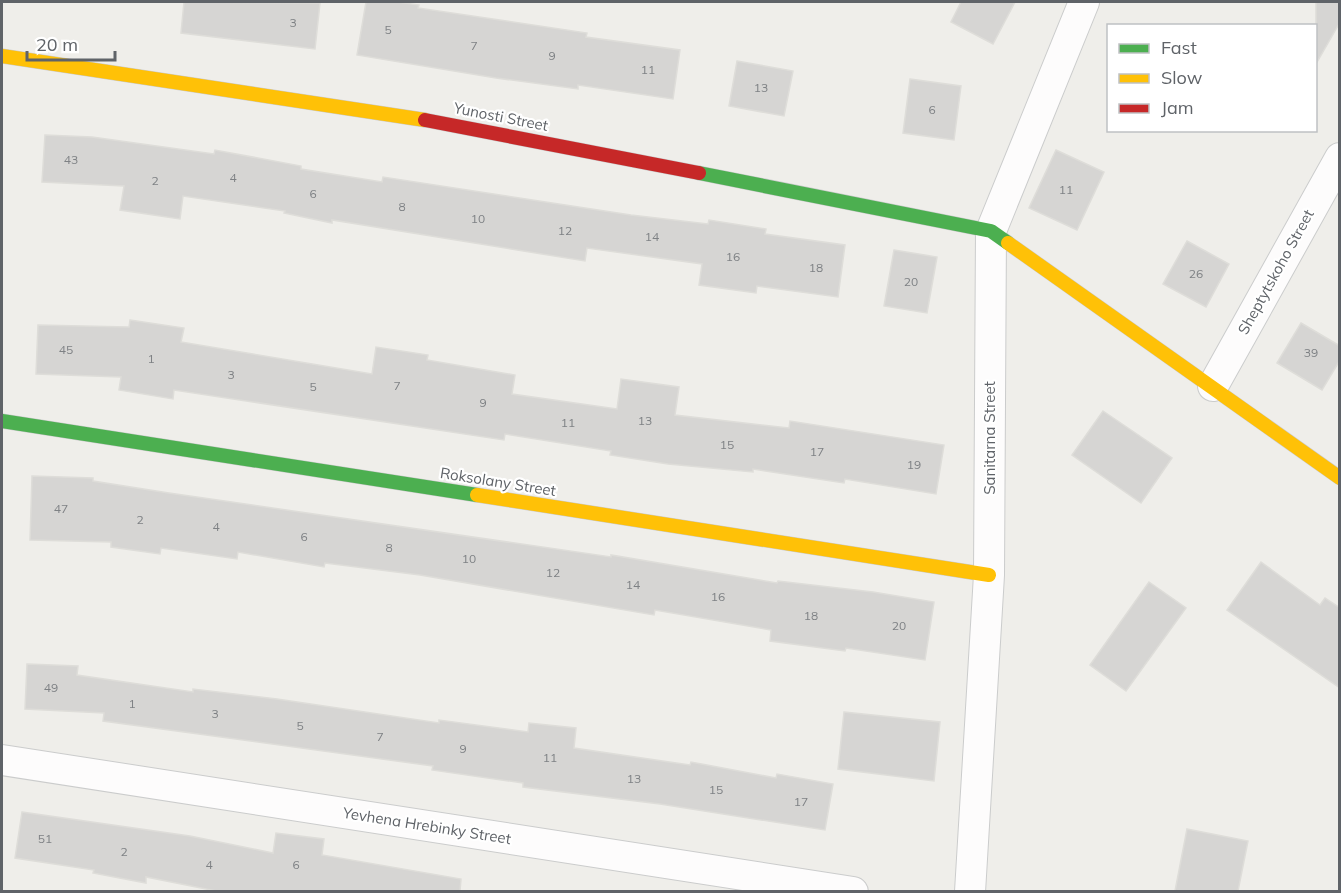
<svg xmlns="http://www.w3.org/2000/svg" width="1341" height="893" viewBox="0 0 1341 893" font-family="Mulish,sans-serif">
<style>
.building{fill:#d6d5d3;stroke:#deddd9;stroke-width:1.5}
.lines{fill:none;stroke-linecap:round;stroke-linejoin:round}
.street-casing{stroke:#cbcccc;stroke-width:32}
.fast-casing{stroke:#cacacb;stroke-width:15}
.slow-casing{stroke:#cacacb;stroke-width:15}
.jam-casing{stroke:#cacacb;stroke-width:15}
.street{stroke:#fdfcfc;stroke-width:30}
.fast{stroke:#4caf50;stroke-width:14}
.slow{stroke:#ffc107;stroke-width:14}
.jam{stroke:#c62828;stroke-width:14}
.labels{text-anchor:middle;stroke-width:4.5;stroke-linejoin:round;paint-order:stroke}
.number-label{font-size:12px;fill:#7e8184}
.street-label{font-size:15px;fill:#5f6368;stroke:#fff}
</style>
<rect width="100%" height="100%" fill="#efeeea"/>
<g class="building">
<path d="M184,2L320,3L315,49L181,33Z"/>
<path d="M366,2H398L419,5L418,8L587,33L586,37L680,50L673,99L578,85V89L496,78L357,55Z"/>
<path d="M961,2H1015L993,44L951,22Z"/>
<path d="M1316,2H1340V22L1316,64Z"/>
<path d="M737,61L793,71L784,116L729,106Z"/>
<path d="M910,79L961,86L954,140L903,133Z"/>
<path d="M45,135L92,137L214,154L215,150L301,166V169L382,182L383,177L631,215L708,224L709,220L766,229L765,234L845,245L838,297L757,286L756,293L699,285L702,264L587,248L585,261L332,220V223L284,213L285,211L183,196L180,219L120,210L124,186L42,182Z"/>
<path d="M1056,150L1104,172L1077,230L1029,208Z"/>
<path d="M1187,241L1229,264L1206,307L1163,284Z"/>
<path d="M894,250L937,257L927,313L884,306Z"/>
<path d="M130,320L184,328L181,342L372,374L376,347L428,355L427,360L515,375L512,394L617,409L621,379L679,387L675,415L789,428L790,421L944,445L936,494L845,479L844,483L753,469V472L668,464L610,455L611,451L505,434L504,440L174,390L173,399L119,390L121,377L36,374L38,325L129,327Z"/>
<path d="M1301,323L1340,346V360L1322,390L1277,363Z"/>
<path d="M1103,411L1172,458L1141,503L1072,455Z"/>
<path d="M32,476L93,478V481L169,493L611,557V555L777,583L778,581L873,592L934,602L925,660L846,648L845,651L770,641L771,630L655,610L654,615L420,575L325,563L324,567L238,552L237,559L161,548L160,554L111,547V542L30,540Z"/>
<path d="M1261,562L1320,605L1325,598L1340,608V688L1227,610Z"/>
<path d="M1149,582L1186,608L1126,691L1090,665Z"/>
<path d="M27,664L78,666L77,675L193,692V689L277,699L439,723V720L528,732L529,723L576,728L574,748L690,765L691,762L776,778L777,774L833,784L825,830L660,804L523,787V783L432,770L433,766L103,721L104,713L25,709Z"/>
<path d="M844,712L940,722L934,781L838,769Z"/>
<path d="M22,812L190,836L273,853L276,833L324,839L322,855L461,879L460,891H216L146,877V883L93,873L94,870L15,858Z"/>
<path d="M1187,829L1248,841L1238,891H1175Z"/>
</g>
<g class="lines">
<g class="street-casing">
<g id="street">
<path d="M1213,386L1340,158"/>
<path d="M2,760L853,892"/>
<path d="M970,892L989,575L991,231L1084,2"/>
</g>
</g>
<g class="fast-casing">
<g id="fast">
<path d="M699,173L991,231L1008,243"/>
<path d="M2,421L477,495"/>
</g>
</g>
<g class="slow-casing">
<g id="slow">
<path d="M2,56L425,120"/>
<path d="M1008,243L1340,478"/>
<path d="M477,495L989,575"/>
</g>
</g>
<g class="jam-casing">
<path id="jam" d="M425,120L699,173"/>
</g>
<use href="#street" class="street"/>
<use href="#fast" class="fast"/>
<use href="#slow" class="slow"/>
<use href="#jam" class="jam"/>
</g>
<g class="labels">
<g class="number-label">
<text x="293" y="27">3</text>
<text x="388" y="34">5</text>
<text x="474" y="50">7</text>
<text x="552" y="60">9</text>
<text x="648" y="74">11</text>
<text x="761" y="92">13</text>
<text x="932" y="114">6</text>
<text x="71" y="164">43</text>
<text x="233" y="182">4</text>
<text x="155" y="185">2</text>
<text x="1066" y="194">11</text>
<text x="313" y="198">6</text>
<text x="402" y="211">8</text>
<text x="478" y="223">10</text>
<text x="565" y="235">12</text>
<text x="652" y="241">14</text>
<text x="733" y="261">16</text>
<text x="816" y="272">18</text>
<text x="1196" y="278">26</text>
<text x="911" y="286">20</text>
<text x="66" y="354">45</text>
<text x="1311" y="357">39</text>
<text x="151" y="363">1</text>
<text x="231" y="379">3</text>
<text x="397" y="390">7</text>
<text x="313" y="391">5</text>
<text x="483" y="407">9</text>
<text x="645" y="425">13</text>
<text x="568" y="427">11</text>
<text x="727" y="449">15</text>
<text x="817" y="456">17</text>
<text x="914" y="469">19</text>
<text x="61" y="513">47</text>
<text x="140" y="524">2</text>
<text x="216" y="531">4</text>
<text x="304" y="541">6</text>
<text x="389" y="552">8</text>
<text x="469" y="563">10</text>
<text x="553" y="577">12</text>
<text x="633" y="589">14</text>
<text x="718" y="601">16</text>
<text x="811" y="620">18</text>
<text x="899" y="630">20</text>
<text x="51" y="692">49</text>
<text x="132" y="708">1</text>
<text x="215" y="718">3</text>
<text x="300" y="730">5</text>
<text x="380" y="741">7</text>
<text x="463" y="753">9</text>
<text x="550" y="762">11</text>
<text x="634" y="783">13</text>
<text x="716" y="794">15</text>
<text x="801" y="806">17</text>
<text x="45" y="843">51</text>
<text x="124" y="856">2</text>
<text x="209" y="869">4</text>
<text x="296" y="869">6</text>
</g>
<g class="street-label">
<text transform="translate(501 117) rotate(11)" y="5">Yunosti Street</text>
<text transform="translate(1276 272) rotate(-61)" y="5">Sheptytskoho Street</text>
<text transform="translate(990 438) rotate(-90)" y="5">Sanitarna Street</text>
<text transform="translate(498 482) rotate(9)" y="5">Roksolany Street</text>
<text transform="translate(427 826) rotate(9)" y="5">Yevhena Hrebinky Street</text>
</g>
</g>
<rect width="1341" height="893" fill="none" stroke="#5f6368" stroke-width="6"/>
<rect x="1107" y="24" width="210" height="108" fill="#ffffff" stroke="#bfc1c3" stroke-width="1.5"/>
<rect x="1119" y="44" width="30" height="9" fill="#4caf50" stroke="#bfc1c3" stroke-width="1.5"/>
<text x="1161" y="54" font-size="18" fill="#5f6368">Fast</text>
<rect x="1119" y="74" width="30" height="9" fill="#ffc107" stroke="#bfc1c3" stroke-width="1.5"/>
<text x="1161" y="84" font-size="18" fill="#5f6368">Slow</text>
<rect x="1119" y="104" width="30" height="9" fill="#c62828" stroke="#bfc1c3" stroke-width="1.5"/>
<text x="1161" y="114" font-size="18" fill="#5f6368">Jam</text>
<path d="M27 51v9h88v-9" fill="none" stroke="#5f6368" stroke-width="3"/>
<text x="36" y="51" font-size="18" fill="#5f6368" stroke="#ffffff" stroke-width="4.5" paint-order="stroke">20 m</text>
</svg>
